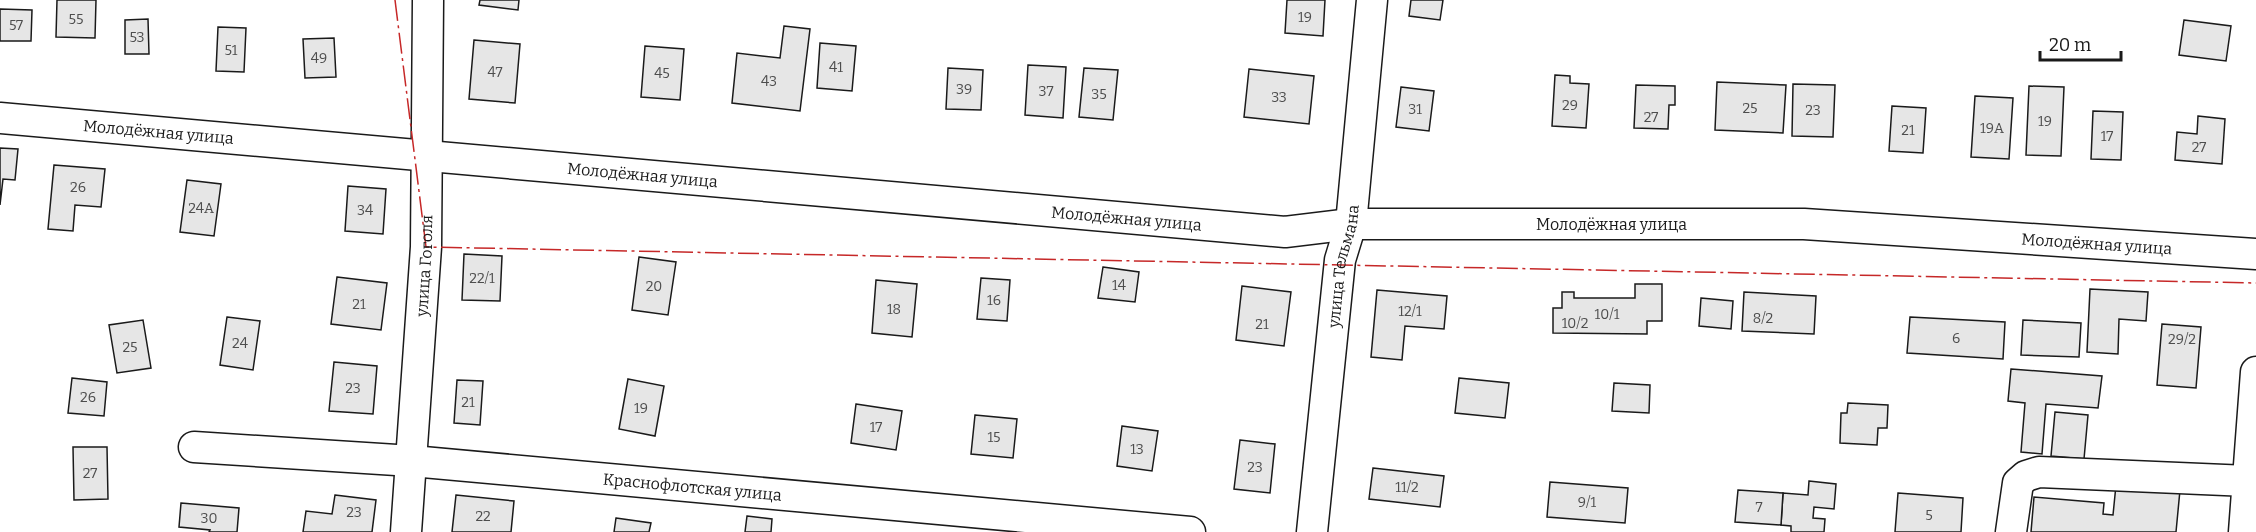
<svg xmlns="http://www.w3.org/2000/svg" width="2256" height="532" viewBox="0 0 2256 532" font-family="Bitter,serif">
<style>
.building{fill:#e6e6e6;stroke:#1a1a1a;stroke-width:1.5}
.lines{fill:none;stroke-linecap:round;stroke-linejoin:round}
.minor-casing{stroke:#1a1a1a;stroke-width:33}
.minor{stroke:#fff;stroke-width:30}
.power{stroke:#c62828;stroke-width:1.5;stroke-dasharray:21 4.5 3 4.5;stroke-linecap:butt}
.labels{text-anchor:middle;stroke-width:4.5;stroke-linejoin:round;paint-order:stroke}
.number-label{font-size:14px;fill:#4d4d4d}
.street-label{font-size:16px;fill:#1a1a1a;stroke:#fff}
</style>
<rect width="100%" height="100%" fill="#fff"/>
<g class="building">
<path d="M57,0H96L95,38L56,37Z"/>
<path d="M480,0H519L518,10L479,5Z"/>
<path d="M1287,0H1325L1323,36L1285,33Z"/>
<path d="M1411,0H1443L1440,20L1409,16Z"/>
<path d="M0,9L32,10L31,41H0Z"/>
<path d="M148,19L149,54H125V20Z"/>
<path d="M2184,20L2231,26L2226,61L2179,55Z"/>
<path d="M784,26L810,29L800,111L732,103L737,53L780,58Z"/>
<path d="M218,27L246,28L244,72L216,71Z"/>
<path d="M334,38L336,77L305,78L303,39Z"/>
<path d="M474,40L520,44L515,103L469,99Z"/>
<path d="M820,43L856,46L852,91L817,88Z"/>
<path d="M645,46L684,49L680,100L641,97Z"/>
<path d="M1028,65L1066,67L1063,118L1025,115Z"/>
<path d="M948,68L983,70L981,110L946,109Z"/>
<path d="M1084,68L1118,70L1113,120L1079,117Z"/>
<path d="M1249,69L1314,76L1309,124L1244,117Z"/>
<path d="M1555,75L1570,76V83L1589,84L1586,128L1552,126Z"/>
<path d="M1717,82L1786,85L1783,133L1715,130Z"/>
<path d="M1793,84L1835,85L1833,137L1792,136Z"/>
<path d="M1636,85L1675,86V105H1669L1668,129L1634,128Z"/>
<path d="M2029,86L2064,87L2061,156L2026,155Z"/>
<path d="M1401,87L1434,91L1429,131L1396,127Z"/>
<path d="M1975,96L2013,98L2009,159L1971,157Z"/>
<path d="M1892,106L1926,108L1923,153L1889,151Z"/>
<path d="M2093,111L2123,112L2121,160L2091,159Z"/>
<path d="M2198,116L2225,119L2222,164L2175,160L2177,132L2197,134Z"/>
<path d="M0,148L18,149L15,180L3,179L0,205Z"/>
<path d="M54,165L105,169L101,207L75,205L73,231L48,229Z"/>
<path d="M187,180L221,184L214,236L180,232Z"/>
<path d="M348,186L386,189L383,234L345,231Z"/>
<path d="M464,254L502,256L500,301L462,300Z"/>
<path d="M639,257L676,262L668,315L632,310Z"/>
<path d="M1103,267L1139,272L1135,302L1098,298Z"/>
<path d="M337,277L387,283L381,330L331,324Z"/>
<path d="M981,278L1010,280L1007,321L977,319Z"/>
<path d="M876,280L917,284L912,337L872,333Z"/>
<path d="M1635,284H1662V321H1647V334L1553,333V308H1562V292H1574V298H1635Z"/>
<path d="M1242,286L1291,292L1284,346L1236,340Z"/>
<path d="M2090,289L2148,292L2146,321L2119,319L2118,354L2087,352Z"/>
<path d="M1377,290L1447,296L1444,329L1405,326L1402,360L1371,357Z"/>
<path d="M1744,292L1816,296L1814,334L1742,331Z"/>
<path d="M1701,298L1733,301L1731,329L1699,326Z"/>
<path d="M227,317L260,321L253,370L220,365Z"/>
<path d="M1910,317L2005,322L2003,359L1907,353Z"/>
<path d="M143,320L151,368L117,373L109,325Z"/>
<path d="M2023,320L2081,323L2079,357L2021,355Z"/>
<path d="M2162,324L2201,327L2196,388L2157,385Z"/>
<path d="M334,362L377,366L373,414L329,411Z"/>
<path d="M2011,369L2102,376L2098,408L2046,404L2042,454L2021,452L2025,403L2008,401Z"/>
<path d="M72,378L107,382L104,416L68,413Z"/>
<path d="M1459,378L1509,383L1505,418L1455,413Z"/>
<path d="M628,379L664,386L655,436L619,429Z"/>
<path d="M457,380L483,381L480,425L454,423Z"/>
<path d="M1614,383L1650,385L1649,413L1612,411Z"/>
<path d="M1848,403L1888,405L1887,428H1878L1877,445L1840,443L1841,413H1847Z"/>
<path d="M856,404L902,411L896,450L851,443Z"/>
<path d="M2055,412L2088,415L2084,459L2051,456Z"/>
<path d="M975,415L1017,419L1013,458L971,454Z"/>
<path d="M1122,426L1158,431L1152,471L1117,466Z"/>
<path d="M1240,440L1275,444L1270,493L1234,489Z"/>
<path d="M73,447H107L108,499L74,500Z"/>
<path d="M1373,468L1444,476L1440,507L1369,499Z"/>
<path d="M1809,481L1836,484L1834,509L1814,507L1813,518L1825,519L1824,532H1791V526L1781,525L1783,493L1808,495Z"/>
<path d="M1550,482L1628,488L1625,523L1547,517Z"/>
<path d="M2116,485L2180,490L2176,532H2031L2034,497L2104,503L2103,514L2113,515Z"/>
<path d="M1738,490L1783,493L1781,525L1735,522Z"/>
<path d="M1898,493L1963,498L1961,532H1895Z"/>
<path d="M335,495L376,500L372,532H303L306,511L332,514Z"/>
<path d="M456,495L514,501L511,532H452Z"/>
<path d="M181,503L239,508L237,532H209L210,530L179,527Z"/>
<path d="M747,516L772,519L771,532H745Z"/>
<path d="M616,518L651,523L649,532H614Z"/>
</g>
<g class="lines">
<g class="minor-casing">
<g id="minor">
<path id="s1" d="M0,118C429,154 857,195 1285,232L1351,224H1804L2256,254"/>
<path id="s2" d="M194,447L412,461L1190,532"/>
<path id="s3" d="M406,532L426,247L428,0"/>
<path id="s4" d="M1312,532L1340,260L1351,224L1372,0"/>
<path d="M2011,532L2018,483L2026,476L2039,472L2248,481"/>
<path d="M2244,532L2256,372"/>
</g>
</g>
<use href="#minor" class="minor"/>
<path class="power" d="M395,0L426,247L2256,283"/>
</g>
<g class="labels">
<g class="number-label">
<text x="1305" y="22">19</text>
<text x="76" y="24">55</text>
<text x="16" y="30">57</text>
<text x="137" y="42">53</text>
<text x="231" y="55">51</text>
<text x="319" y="63">49</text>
<text x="836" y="72">41</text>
<text x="495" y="77">47</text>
<text x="662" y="78">45</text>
<text x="769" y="86">43</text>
<text x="964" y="94">39</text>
<text x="1046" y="96">37</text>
<text x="1099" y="99">35</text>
<text x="1279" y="102">33</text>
<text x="1570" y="110">29</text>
<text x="1750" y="113">25</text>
<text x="1415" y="114">31</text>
<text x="1813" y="115">23</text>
<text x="1651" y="122">27</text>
<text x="2045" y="126">19</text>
<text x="1992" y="133">19А</text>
<text x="1908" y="135">21</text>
<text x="2107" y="141">17</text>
<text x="2199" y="152">27</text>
<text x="78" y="192">26</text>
<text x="201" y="213">24А</text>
<text x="365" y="215">34</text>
<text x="482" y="283">22/1</text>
<text x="1119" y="290">14</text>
<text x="654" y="291">20</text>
<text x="994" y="305">16</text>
<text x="359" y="309">21</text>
<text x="894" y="314">18</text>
<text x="1410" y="316">12/1</text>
<text x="1607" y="319">10/1</text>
<text x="1763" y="323">8/2</text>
<text x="1575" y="328">10/2</text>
<text x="1262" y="329">21</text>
<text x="1956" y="343">6</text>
<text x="2182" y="344">29/2</text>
<text x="240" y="348">24</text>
<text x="130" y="352">25</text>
<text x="353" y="393">23</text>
<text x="88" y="402">26</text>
<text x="468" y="407">21</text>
<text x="641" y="413">19</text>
<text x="876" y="432">17</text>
<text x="994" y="442">15</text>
<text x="1137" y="454">13</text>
<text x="1255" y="472">23</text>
<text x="90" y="478">27</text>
<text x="1407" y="492">11/2</text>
<text x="1587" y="507">9/1</text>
<text x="1759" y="512">7</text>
<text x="354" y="517">23</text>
<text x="1929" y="520">5</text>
<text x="483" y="521">22</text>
<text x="209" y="523">30</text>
</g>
<g class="street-label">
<text dy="6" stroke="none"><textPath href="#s1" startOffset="159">Молодёжная улица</textPath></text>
<text dy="6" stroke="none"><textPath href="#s1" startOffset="645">Молодёжная улица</textPath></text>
<text dy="6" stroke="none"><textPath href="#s1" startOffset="1131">Молодёжная улица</textPath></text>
<text dy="6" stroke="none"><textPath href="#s1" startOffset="1617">Молодёжная улица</textPath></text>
<text dy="6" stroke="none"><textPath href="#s1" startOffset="2103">Молодёжная улица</textPath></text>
<text dy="6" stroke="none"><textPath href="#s3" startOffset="267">улица Гоголя</textPath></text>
<text dy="6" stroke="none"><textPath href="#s4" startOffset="268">улица Тельмана</textPath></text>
<text dy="6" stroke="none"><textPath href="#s2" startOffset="500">Краснофлотская улица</textPath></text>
</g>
</g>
<path d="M2040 51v9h81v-9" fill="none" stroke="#1a1a1a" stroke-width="3"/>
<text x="2049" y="51" font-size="18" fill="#1a1a1a" stroke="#ffffff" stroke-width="4.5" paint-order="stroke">20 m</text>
</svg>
